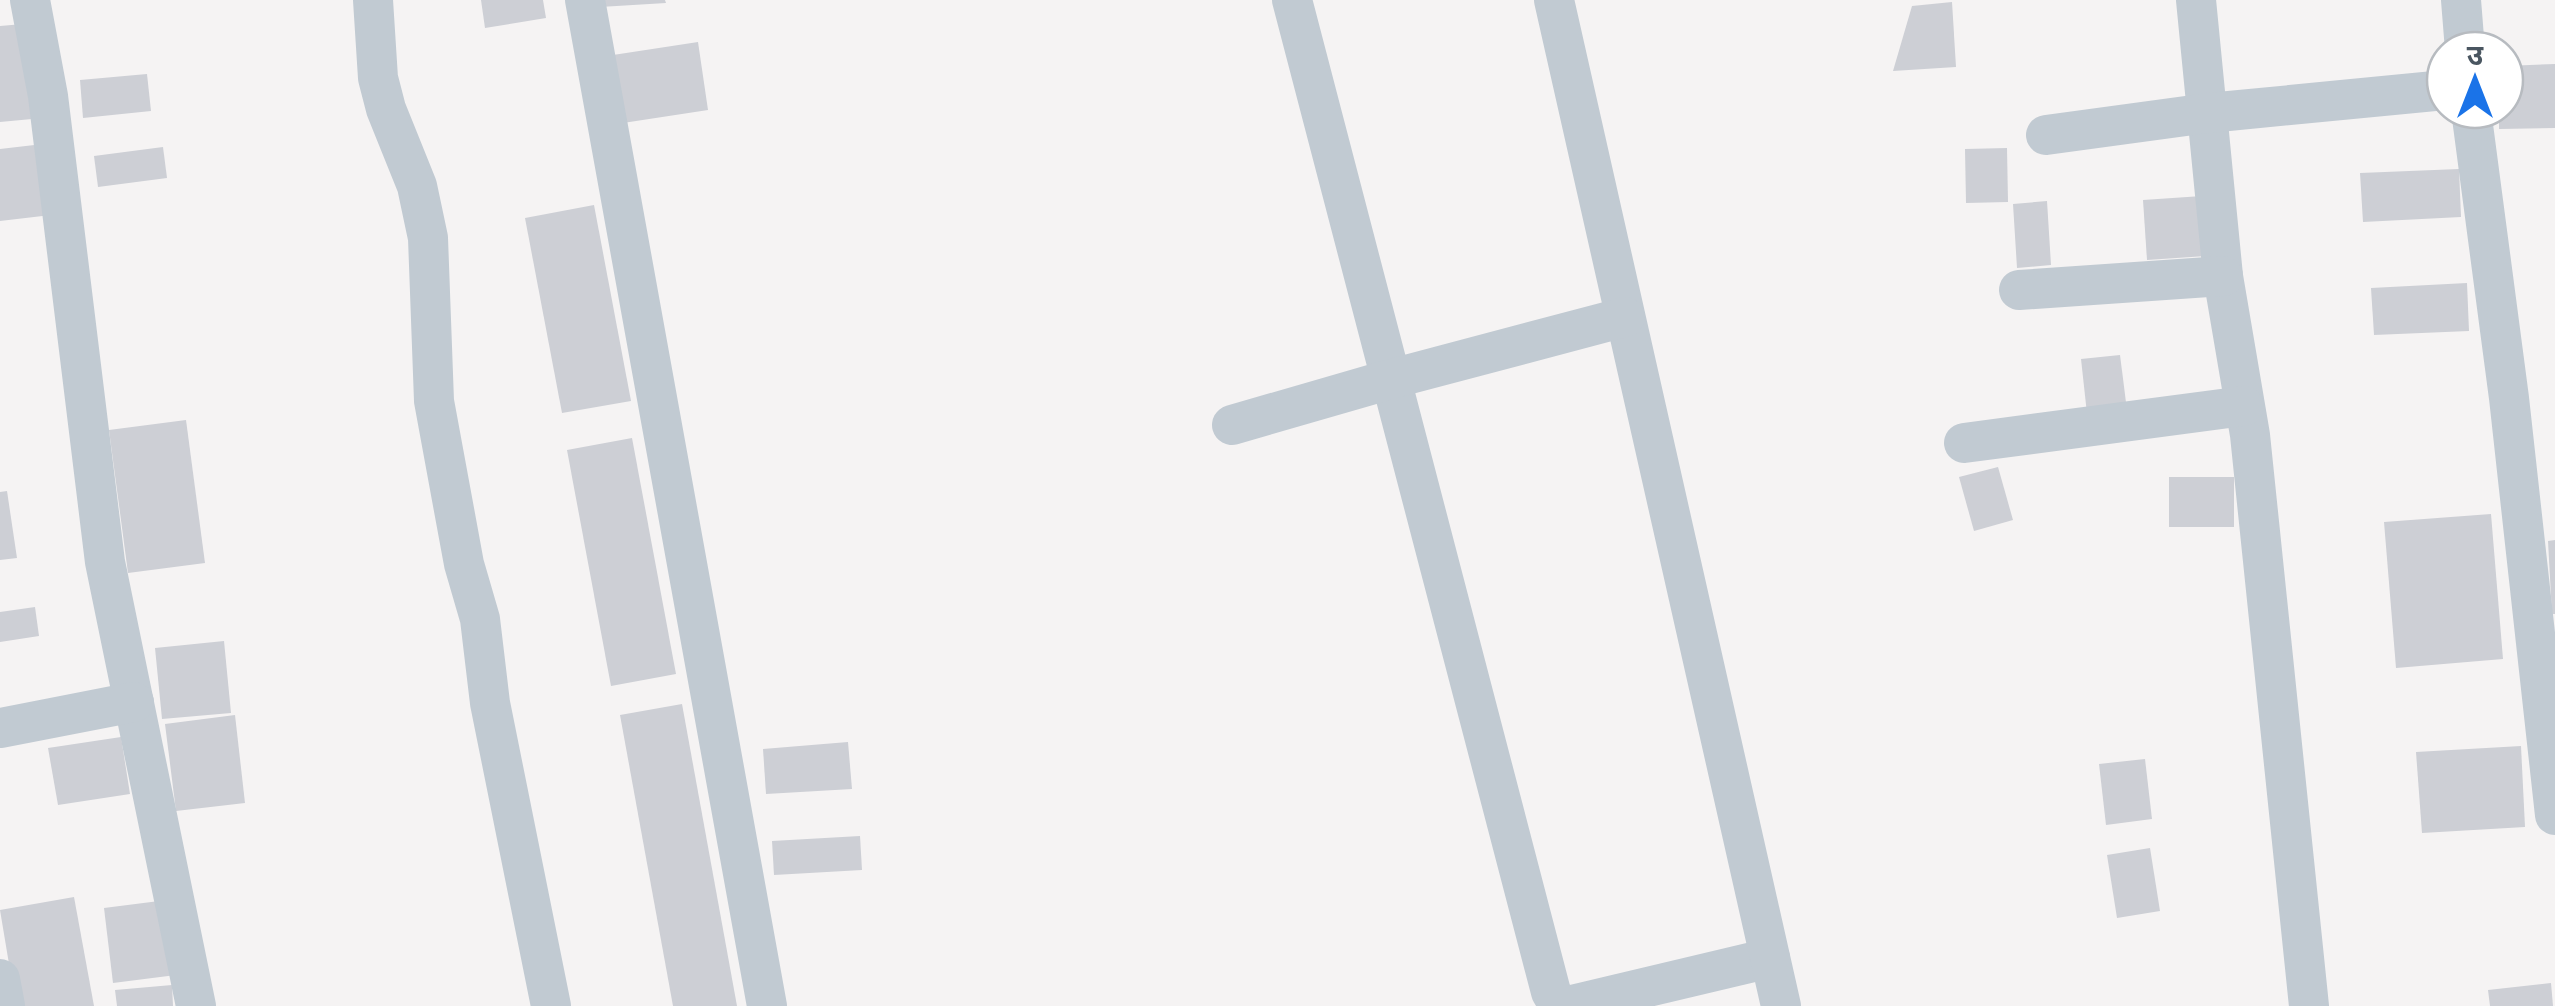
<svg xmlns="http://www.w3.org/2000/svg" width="2555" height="1006" viewBox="0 0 2555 1006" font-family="'IBM Plex Sans','Noto Sans Devanagari',sans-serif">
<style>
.building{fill:#cdcfd5}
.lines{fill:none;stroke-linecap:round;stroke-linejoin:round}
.street{stroke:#c1cad2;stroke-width:40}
</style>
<rect width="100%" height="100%" fill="#f5f3f3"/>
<g class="building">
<path d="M481,0H543L546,18L485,28Z"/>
<path d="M600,0H665L666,3L600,7Z"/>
<path d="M1952,2L1956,67L1893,71L1912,6Z"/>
<path d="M23,24L32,119L0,122V26Z"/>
<path d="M698,42L708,110L623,123L613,55Z"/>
<path d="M2555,64V128L2499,129V110H2505V66Z"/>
<path d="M147,74L151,111L83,118L80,80Z"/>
<path d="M43,144L51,215L0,221V149Z"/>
<path d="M163,147L167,178L98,187L94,156Z"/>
<path d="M2007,148L2008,202L1966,203L1965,149Z"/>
<path d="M2459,169L2461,217L2363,222L2360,173Z"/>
<path d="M2202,196L2206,256L2147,260L2143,200Z"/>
<path d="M2047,201L2051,265L2017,268L2013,204Z"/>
<path d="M594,205L631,401L562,413L525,218Z"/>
<path d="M2467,283L2469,331L2374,335L2371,288Z"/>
<path d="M2120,355L2128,418L2088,423L2081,359Z"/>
<path d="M186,420L205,563L128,573L109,430Z"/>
<path d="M632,438L676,674L611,686L567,450Z"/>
<path d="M1998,467L2013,520L1974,531L1959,477Z"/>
<rect x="2169" y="477" width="65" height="50"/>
<path d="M7,491L17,558L0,560V492Z"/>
<path d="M2491,514L2503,659L2396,668L2384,522Z"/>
<path d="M2555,540V614H2552L2548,541Z"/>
<path d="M35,607L39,636L0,642V612Z"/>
<path d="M224,641L231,713L162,719L155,648Z"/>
<path d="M682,704L737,1006H673L620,715Z"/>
<path d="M235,715L245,803L176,811L165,724Z"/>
<path d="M121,737L130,794L58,805L48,748Z"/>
<path d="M848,742L852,789L766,794L763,749Z"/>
<path d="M2521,746L2525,827L2422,833L2416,752Z"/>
<path d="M2145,759L2152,819L2106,825L2099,764Z"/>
<path d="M860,836L862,870L774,875L772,841Z"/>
<path d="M2150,848L2160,911L2117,918L2107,855Z"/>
<path d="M74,897L94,1006H16L0,910Z"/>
<path d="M167,900L176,975L113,983L104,908Z"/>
<path d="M2551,983L2553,1006H2490L2488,990Z"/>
<path d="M172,985L173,1006H117L115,990Z"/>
</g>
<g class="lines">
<g class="street">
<path d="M30,0L48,96L105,562L196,1006"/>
<path d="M373,0L378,78L386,109L417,186L428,238L434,401L464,564L480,619L490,703L551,1006"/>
<path d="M585,0L767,1006"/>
<path d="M1292,0L1551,992L1557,1002L1568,1006L1770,958"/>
<path d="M1554,0L1781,1006"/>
<path d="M2196,0L2223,276L2250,435L2309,1006"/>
<path d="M2461,0L2465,50"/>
<path d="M2471,110L2509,398L2555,815"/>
<path d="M2046,135L2208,113L2445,90"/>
<path d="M2019,290L2223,276"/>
<path d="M1232,425L1391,379L1625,317"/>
<path d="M1964,443L2244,406"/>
<path d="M0,728L134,702"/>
<path d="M0,979L5,1006"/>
</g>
</g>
<g transform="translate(2475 80)"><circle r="48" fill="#ffffff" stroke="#b7bbc0" stroke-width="2.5"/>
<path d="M0-8L18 38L0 25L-18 38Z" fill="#1a73e8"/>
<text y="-15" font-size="28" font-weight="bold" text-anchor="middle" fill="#4a5661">उ</text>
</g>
</svg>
